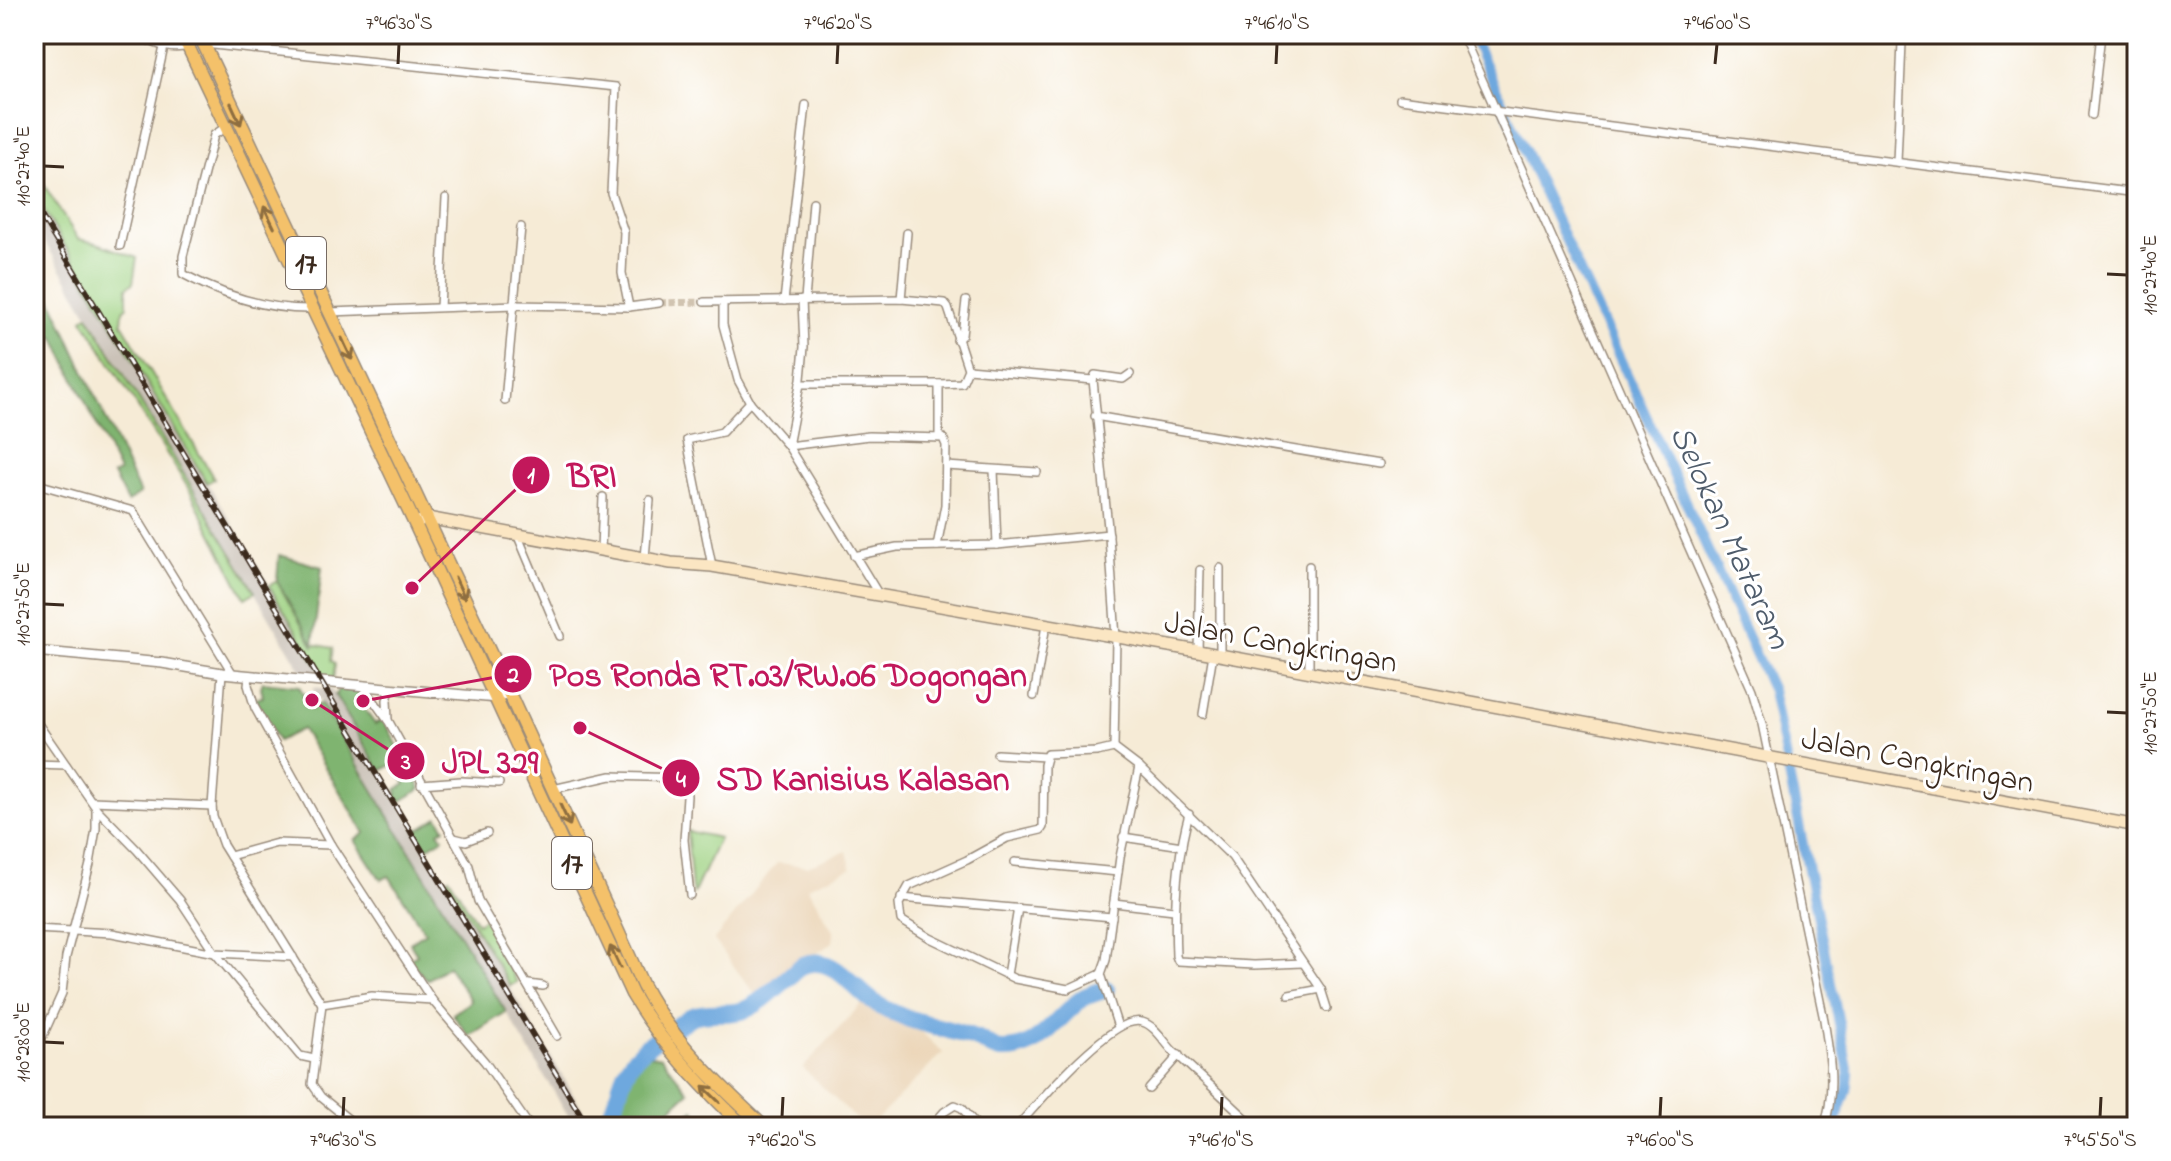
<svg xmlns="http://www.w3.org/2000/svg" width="2171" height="1161" viewBox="0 0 2171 1161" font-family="'Indie Flower',sans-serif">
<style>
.built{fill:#ecd7ba}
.industrial{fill:#cbc2b8}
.green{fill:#9fd282;stroke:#6d7e50;stroke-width:2}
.forest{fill:#7fb470;stroke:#5d6f47;stroke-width:2}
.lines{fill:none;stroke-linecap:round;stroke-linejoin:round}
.canal{stroke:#6ea8de;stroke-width:10}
.river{stroke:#6ea8de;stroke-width:18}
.minor-tunnel{stroke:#d1c4b1;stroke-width:7;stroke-dasharray:7 3.5;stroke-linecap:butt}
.minor-casing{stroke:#988a7a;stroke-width:10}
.tertiary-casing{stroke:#988a7a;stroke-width:12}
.secondary-casing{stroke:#988a7a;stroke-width:14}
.trunk-casing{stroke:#988a7a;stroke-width:15}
.minor{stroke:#fff;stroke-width:7}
.tertiary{stroke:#fff;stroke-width:9}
.secondary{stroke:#fbe6c3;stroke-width:11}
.trunk{stroke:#f4c16a;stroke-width:12}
.rail-casing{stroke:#3b2a1e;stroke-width:6}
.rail{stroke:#fff;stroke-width:3;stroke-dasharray:9;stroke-linecap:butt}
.oneway{stroke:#8e6e40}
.ticks{fill:none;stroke:#3b2a1e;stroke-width:3}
.labels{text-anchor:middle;stroke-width:6;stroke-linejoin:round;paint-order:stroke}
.shield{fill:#fff;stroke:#766a62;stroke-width:2}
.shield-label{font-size:30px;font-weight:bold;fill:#3b2a1e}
.street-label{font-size:32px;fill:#3b2a1e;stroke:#fff}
.water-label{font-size:34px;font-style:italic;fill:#4f5c6b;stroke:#fff}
.leader{fill:none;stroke:#c2185b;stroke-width:3}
.callout-dot{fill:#c2185b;stroke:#fff;stroke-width:3}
.mark-label{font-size:24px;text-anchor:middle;font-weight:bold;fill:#fff}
.callout-label{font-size:34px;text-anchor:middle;font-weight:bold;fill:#c2185b;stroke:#fff;stroke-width:6;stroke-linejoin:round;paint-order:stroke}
.neatline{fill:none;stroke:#3b2a1e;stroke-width:3}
.ticks-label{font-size:20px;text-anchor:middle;fill:#3b2a1e}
</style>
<rect width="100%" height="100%" fill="#fff"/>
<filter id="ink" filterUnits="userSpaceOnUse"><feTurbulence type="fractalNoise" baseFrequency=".0125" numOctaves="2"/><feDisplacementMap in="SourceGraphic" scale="16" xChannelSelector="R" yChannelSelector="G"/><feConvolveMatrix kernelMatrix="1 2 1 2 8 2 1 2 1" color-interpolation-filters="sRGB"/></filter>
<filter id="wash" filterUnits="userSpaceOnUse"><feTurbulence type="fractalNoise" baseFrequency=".006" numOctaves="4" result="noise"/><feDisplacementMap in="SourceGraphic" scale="32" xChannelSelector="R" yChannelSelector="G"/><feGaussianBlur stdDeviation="1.8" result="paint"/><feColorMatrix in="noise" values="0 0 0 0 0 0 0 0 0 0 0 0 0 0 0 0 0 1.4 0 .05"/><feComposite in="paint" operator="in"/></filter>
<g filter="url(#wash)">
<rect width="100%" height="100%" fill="#f6ebd6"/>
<g class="built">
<path d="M847,851L851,868L807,887L834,932L833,942L757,997L714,940L777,863L807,866Z"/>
<path d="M865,1000L882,1010L906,1017L943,1053L869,1127H864L803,1068Z"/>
</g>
<g class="industrial">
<path d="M34,194L325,678L304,675L34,224Z"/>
<path d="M312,687L331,689L590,1122L581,1127H575Z"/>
</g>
<g class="green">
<path d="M34,169L78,239L97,243L137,258L133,283L127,287V306L123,310L122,323L214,479L207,483L34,194Z"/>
<path d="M88,315L255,592L245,598L190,491L83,319Z"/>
<path d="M277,581L313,644L333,648L331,660L335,664L333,680L325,678L269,586Z"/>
<path d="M687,831L719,838L694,893L692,890Z"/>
<path d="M449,877L477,923L485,918L496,934L491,938L517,982L510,986L446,879Z"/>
</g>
<g class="forest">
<path d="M34,261L140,494L127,502L113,475L119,472L54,336L45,340L34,309Z"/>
<path d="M279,555L322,567L313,645L277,581Z"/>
<path d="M263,682L299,686L311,709L321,703L506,1012L469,1036L453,1014L471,1001L448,966L427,980L409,960L417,954L410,943L425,932L389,876L381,880L355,840L365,833L302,729L278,741L255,701L257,698L263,697L261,687Z"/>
<path d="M339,688L359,691L362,695L357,699L375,724L382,719L386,724L421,789L399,802L395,796L398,793L396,790L406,784L394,764L380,771L335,695Z"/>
<path d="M438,817L445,828L439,832L443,838L427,848L416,831Z"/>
<path d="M645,1054L661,1057L689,1092L669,1110L678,1122L694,1110L711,1127H599L601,1119L610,1110L639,1059Z"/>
</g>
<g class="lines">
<path class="canal" d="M1471,34L1772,690L1849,1073L1847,1091L1834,1127"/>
<g class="river">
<path d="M1095,34H1121"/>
<path d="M602,1127C617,1110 617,1089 627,1069C638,1047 671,1031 690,1017C707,1010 724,1015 741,1011C760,1006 787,977 803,965C833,953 853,989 875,1003C902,1022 949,1027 980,1040C987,1043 993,1050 1002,1050C1040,1052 1056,1017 1083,998C1089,994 1099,992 1106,989"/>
</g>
</g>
</g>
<g filter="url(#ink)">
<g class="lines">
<g class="minor-tunnel">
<path d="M1902,42L1905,34"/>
<path d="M659,303L704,302"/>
</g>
<g class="minor-casing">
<g id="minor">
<path d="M134,34C151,41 168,52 187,46"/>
<path d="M1462,34L1752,690L1762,724L1824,1020C1830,1057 1836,1091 1824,1127"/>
<path d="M204,44L616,87L611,193L624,232L622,273L629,307"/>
<path d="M1400,99L2137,193"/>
<path d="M2092,115L2101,34"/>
<path d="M226,127L214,135L183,256V274C224,296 266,310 313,309"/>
<path d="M1897,162L1902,42"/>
<path d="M120,246L164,47"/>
<path d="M901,299L907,233"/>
<path d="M805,300L813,202"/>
<path d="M784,301L806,105"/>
<path d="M704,302L901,299L944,303L948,308L968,369L962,383L939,384V437"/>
<path d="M723,302V325L738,380L750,402L788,446L879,595"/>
<path d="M440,307L446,198"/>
<path d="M330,312L515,305L629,307L659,303"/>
<path d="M957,340L962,335L966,301"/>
<path d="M968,369L1093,380L1095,375L1123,379L1130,374"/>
<path d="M1093,380L1109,537L1116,638L1114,748"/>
<path d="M800,384H939"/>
<path d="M505,401L521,227"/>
<path d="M1095,416L1379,464"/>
<path d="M788,446L869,436L943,438L946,445L945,505L937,546"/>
<path d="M788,446L801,379L804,347L802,300"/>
<path d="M946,466L1037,472"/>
<path d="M994,470L997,545"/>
<path d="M34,483L133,511L233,674"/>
<path d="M517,534L560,636"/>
<path d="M601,550L603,497"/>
<path d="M854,556L897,547L997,545L1109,534"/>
<path d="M645,558L650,500"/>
<path d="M712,566L687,440L722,432L750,402"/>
<path d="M1220,568V655"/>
<path d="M1198,651L1200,570"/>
<path d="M1309,672V566"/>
<path d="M222,673L212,806L213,817L223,845L322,1004L312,1084L321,1097L358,1127"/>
<path d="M249,675L248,685L255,708L331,845L432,1000L485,1062L530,1127"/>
<path d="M364,687L389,722L469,866L478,901L557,1036"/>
<path d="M1034,696L1046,625"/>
<path d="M1203,714L1213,654"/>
<path d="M34,718L96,808L137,850L180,900L215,953L300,1056L314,1059"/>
<path d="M388,720L387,700L390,690"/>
<path d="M1114,748L1139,767L1232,857L1321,989L1327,1008"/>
<path d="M997,754L1045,757"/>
<path d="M34,764L66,765"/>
<path d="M421,784L461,781L499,783"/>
<path d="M553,789L611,776L681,778L686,781L687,796L684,840L690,895"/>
<path d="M92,801L212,806"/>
<path d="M1189,814C1176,860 1174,909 1176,956L1178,961L1254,965L1303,963"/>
<path d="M1123,837L1182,846"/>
<path d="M454,838L466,841L487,833"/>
<path d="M230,856L277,843L331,845"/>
<path d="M1015,862L1118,872"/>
<path d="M901,898L1112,917"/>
<path d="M1114,903L1174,910"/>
<path d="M34,929L112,933L215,953L293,957"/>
<path d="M1101,974L1068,989L1015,979L930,938L901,920L899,904L909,886L967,860L1007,838L1041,830L1043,827L1044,765L1047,754L1097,752L1114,748"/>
<path d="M1007,975L1018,908"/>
<path d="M529,984L543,986"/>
<path d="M1289,995L1321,989"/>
<path d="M322,1004L372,996L432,1000"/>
<path d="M1118,1027L1101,974L1106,960L1120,857L1139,767"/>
<path d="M34,1073L41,1040L62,993L66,957L90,864L96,829V808"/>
<path d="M1149,1089L1179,1055"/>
<path d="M931,1127L944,1112L955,1105L962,1108L978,1127"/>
<path d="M1017,1127C1036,1105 1114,1013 1142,1022C1155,1025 1164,1042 1173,1051C1200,1076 1228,1101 1255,1127"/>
</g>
</g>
<g class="tertiary-casing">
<path id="tertiary" d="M34,651L162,663L222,673L497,698L509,693"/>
</g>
<g class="secondary-casing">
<path id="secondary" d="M422,520L427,518L671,563L712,566L1198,651L2137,826"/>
</g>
<g class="trunk-casing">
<g id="trunk">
<path d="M182,34L415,524L632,994C662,1045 702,1086 744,1127"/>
<path d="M199,34L509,693L643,986C672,1041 719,1085 764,1127"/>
</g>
</g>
<use href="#minor" class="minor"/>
<use href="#tertiary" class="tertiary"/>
<use href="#secondary" class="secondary"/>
<use href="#trunk" class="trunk"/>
<g class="rail-casing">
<path id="rail" d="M34,204L588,1127"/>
</g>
<use href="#rail" class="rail"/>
</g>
<defs><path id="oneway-shaft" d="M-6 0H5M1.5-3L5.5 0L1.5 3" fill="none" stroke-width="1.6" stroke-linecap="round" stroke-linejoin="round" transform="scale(2)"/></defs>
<g class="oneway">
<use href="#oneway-shaft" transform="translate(236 114) rotate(65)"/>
<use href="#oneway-shaft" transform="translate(269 217) rotate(-116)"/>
<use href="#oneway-shaft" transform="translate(347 349) rotate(65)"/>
<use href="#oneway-shaft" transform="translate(460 588) rotate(65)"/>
<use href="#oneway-shaft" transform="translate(565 815) rotate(65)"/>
<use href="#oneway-shaft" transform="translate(615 957) rotate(-115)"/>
<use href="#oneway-shaft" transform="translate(711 1094) rotate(-136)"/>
</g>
</g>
<path class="ticks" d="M398,64L399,44M837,64L838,44M1276,64L1277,44M1715,64L1717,44M44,166L64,167M2107,274L2127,275M44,604L64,605M2107,712L2127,713M44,1042L64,1043M343,1117L344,1097M782,1117L783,1097M1221,1117L1222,1097M1660,1117L1661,1097M2100,1117L2101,1097"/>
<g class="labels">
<g class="shield">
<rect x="286" y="237" width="40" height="52" rx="6"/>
<rect x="552" y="837" width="40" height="52" rx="6"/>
</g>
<g class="shield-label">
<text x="306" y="273">17</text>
<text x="572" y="873">17</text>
</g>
<g class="street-label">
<text transform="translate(1281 641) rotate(10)" y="11">Jalan Cangkringan</text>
<text transform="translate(1918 759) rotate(11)" y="11">Jalan Cangkringan</text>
</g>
<g class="water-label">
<text transform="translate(1732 536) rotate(65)" y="12">Selokan Mataram</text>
</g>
</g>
<path class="leader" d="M412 588L531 475M363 701L513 674M312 700L406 761M580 728L681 778"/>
<g class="callout-dot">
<circle cx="412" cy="588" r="8"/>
<circle cx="363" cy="701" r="8"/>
<circle cx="312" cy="700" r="8"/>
<circle cx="580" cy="728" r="8"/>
<circle cx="531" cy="475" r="20"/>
<circle cx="513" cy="674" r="20"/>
<circle cx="406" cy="761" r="20"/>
<circle cx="681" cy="778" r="20"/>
</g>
<g class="mark-label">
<text x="531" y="483">1</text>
<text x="513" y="682">2</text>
<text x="406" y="769">3</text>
<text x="681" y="787">4</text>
</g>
<g class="callout-label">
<text x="592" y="487">BRI</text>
<text x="788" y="686">Pos Ronda RT.03/RW.06 Dogongan</text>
<text x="490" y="773">JPL 329</text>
<text x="863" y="790">SD Kanisius Kalasan</text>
</g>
<rect width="2171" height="1161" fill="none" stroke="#fff" stroke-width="88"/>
<rect x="44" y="44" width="2083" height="1073" class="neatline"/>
<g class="ticks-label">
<text x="399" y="29">7°46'30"S</text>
<text x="838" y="29">7°46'20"S</text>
<text x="1277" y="29">7°46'10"S</text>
<text x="1717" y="29">7°46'00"S</text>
<text transform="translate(22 166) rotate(-90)" y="7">110°27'40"E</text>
<text transform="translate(2149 275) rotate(-90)" y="7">110°27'40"E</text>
<text transform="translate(22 604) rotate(-90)" y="7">110°27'50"E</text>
<text transform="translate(2149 713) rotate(-90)" y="7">110°27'50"E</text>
<text transform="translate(22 1042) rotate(-90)" y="7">110°28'00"E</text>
<text x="343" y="1146">7°46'30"S</text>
<text x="782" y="1146">7°46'20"S</text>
<text x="1221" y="1146">7°46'10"S</text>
<text x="1660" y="1146">7°46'00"S</text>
<text x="2100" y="1146">7°45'50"S</text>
</g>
</svg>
